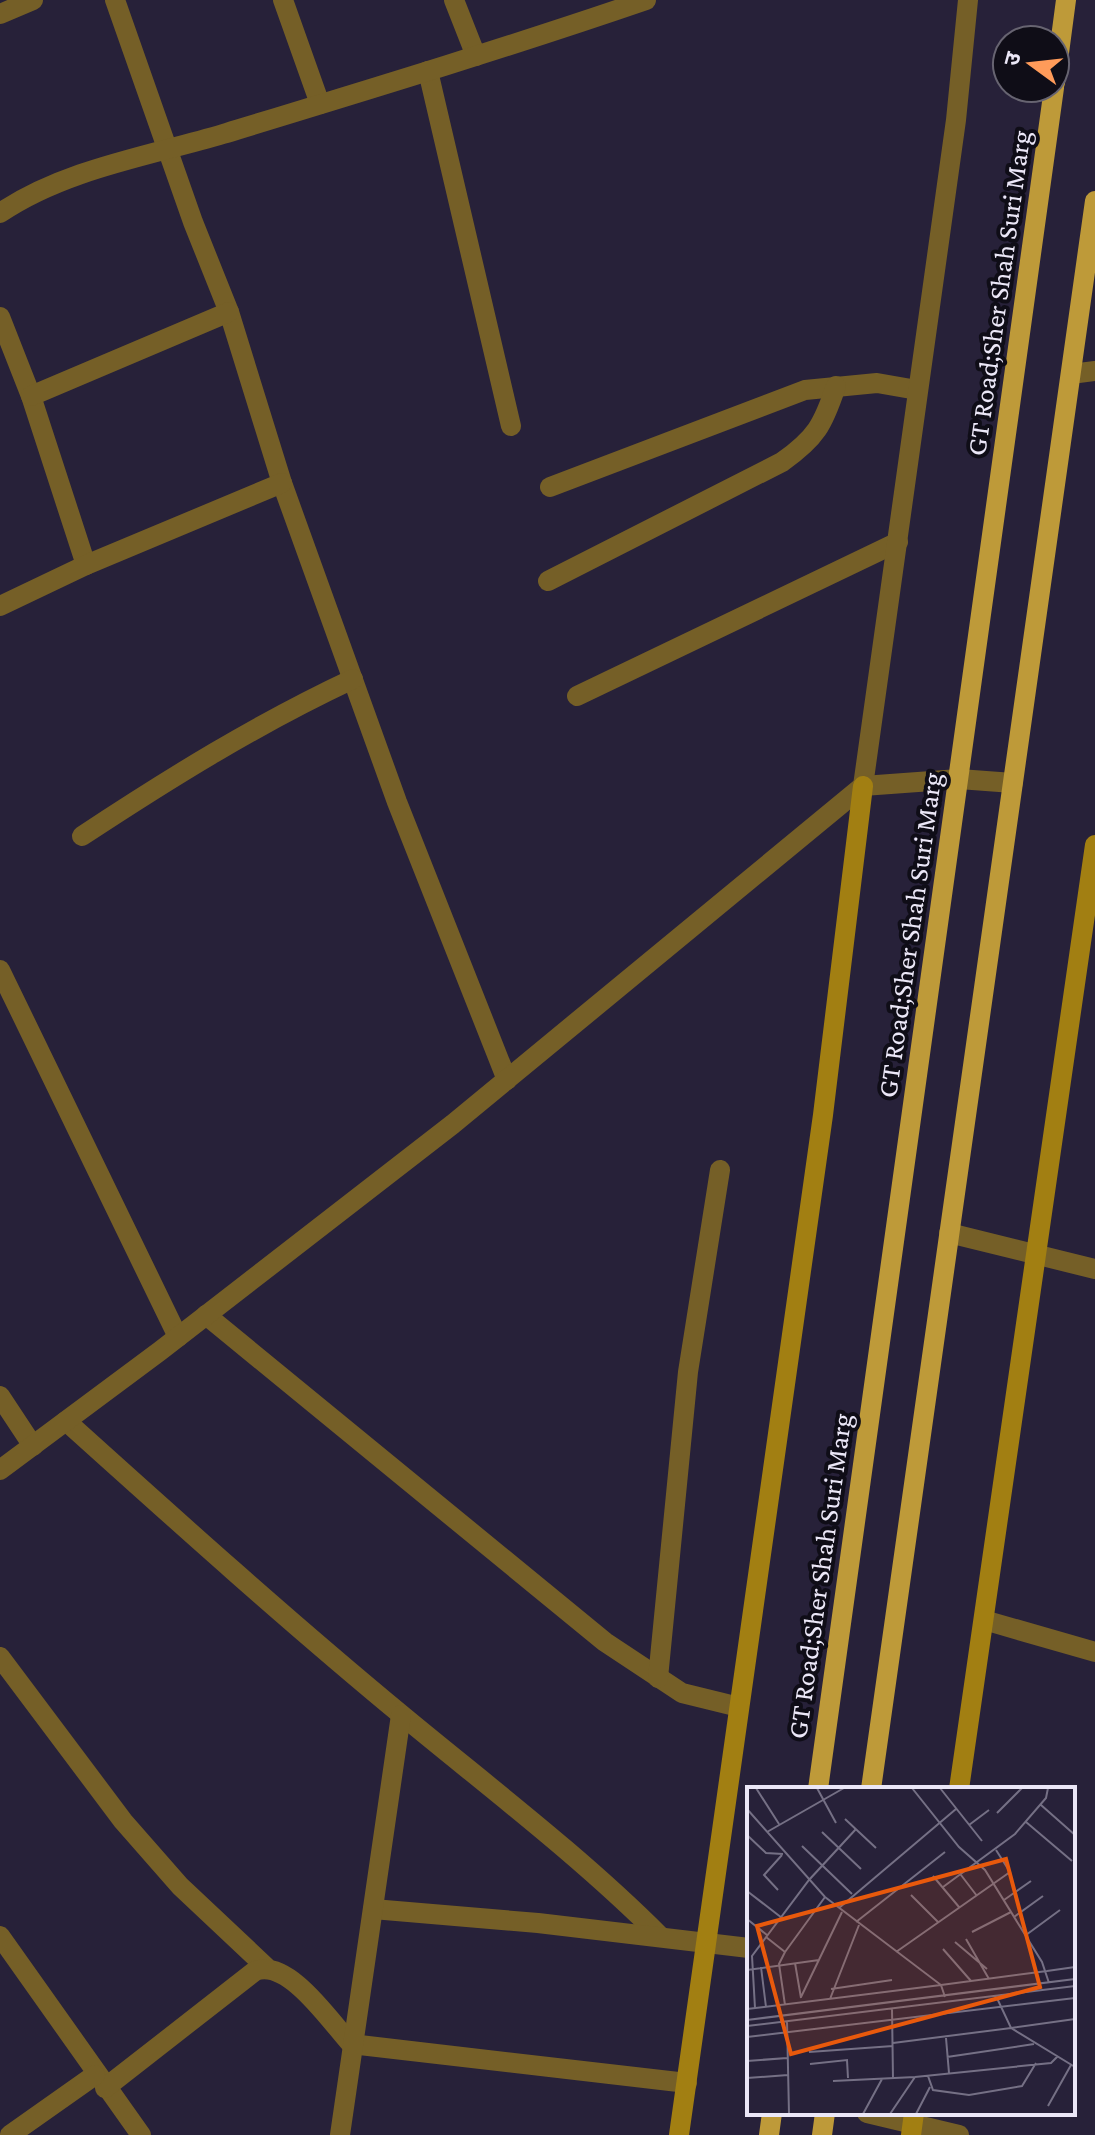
<svg xmlns="http://www.w3.org/2000/svg" width="1095" height="2135" viewBox="0 0 1095 2135" font-family="'Crimson Pro','Noto Sans Devanagari',serif">
<style>
.lines{fill:none;stroke-linecap:round;stroke-linejoin:round}
.minor{stroke:#755f27;stroke-width:20}
.secondary{stroke:#a27f12;stroke-width:20}
.primary{stroke:#be9a39;stroke-width:20}
.labels{text-anchor:middle;stroke-width:8;stroke-linejoin:round;paint-order:stroke}
.street-label{font-size:28px;fill:#ebe7f7;stroke:#0f0d17}
.inset-road{fill:none;stroke:#757085;stroke-width:2}
.view{fill:#e8590c;fill-opacity:0.15;stroke:#e8590c;stroke-width:4}
.inset-edge{fill:none;stroke:#ebe7f7;stroke-width:4}
</style>
<rect width="100%" height="100%" fill="#272139"/>
<g class="lines">
<g class="minor">
<path d="M115,0L193,222L229,312L282,483L397,802L507,1080"/>
<path d="M283,0L320,104"/>
<path d="M454,0L476,56"/>
<path d="M0,14L33,0"/>
<path d="M428,71L511,426"/>
<path d="M0,213C65,169 149,156 223,134C364,91 506,48 646,0"/>
<path d="M0,317L31,396L86,565"/>
<path d="M1071,374L1095,371"/>
<path d="M31,396L229,312"/>
<path d="M550,487L805,390L877,383L917,390"/>
<path d="M548,581L782,462C816,438 823,425 836,386"/>
<path d="M0,606L86,565L282,483"/>
<path d="M577,696L898,542"/>
<path d="M863,786L956,120L968,0"/>
<path d="M82,836C170,778 257,724 353,679"/>
<path d="M0,970L178,1337"/>
<path d="M949,1233L1095,1269"/>
<path d="M206,1315L605,1642L682,1693L739,1707"/>
<path d="M0,1396L33,1446"/>
<path d="M66,1421C177,1521 288,1621 403,1716C490,1788 580,1856 660,1936"/>
<path d="M0,1470L160,1351L453,1124L863,786L959,779L1013,783"/>
<path d="M984,1620L1095,1652"/>
<path d="M0,1657L123,1821L180,1886L266,1967"/>
<path d="M658,1678L688,1372L720,1170"/>
<path d="M373,1909L538,1923L749,1948"/>
<path d="M0,1936L141,2135"/>
<path d="M105,2088L255,1971C288,1958 330,2021 351,2044L687,2083"/>
<path d="M867,2113L959,2135"/>
<path d="M10,2135L95,2075"/>
<path d="M340,2135L401,1715"/>
</g>
<g class="secondary">
<path d="M959,1789L1095,845"/>
<path d="M679,2135L823,1115L863,786"/>
<path d="M911,2135L914,2113"/>
</g>
<g class="primary">
<path d="M1055,83L1066,0"/>
<path d="M818,1789L1054,88"/>
<path d="M871,1789L1095,201"/>
<path d="M769,2135L772,2113"/>
<path d="M822,2135L825,2113"/>
</g>
</g>
<g class="labels">
<g class="street-label">
<text transform="translate(998 293) rotate(-82)" y="10">GT Road;Sher Shah Suri Marg</text>
<text transform="translate(909 935) rotate(-82)" y="10">GT Road;Sher Shah Suri Marg</text>
<text transform="translate(819 1576) rotate(-82)" y="10">GT Road;Sher Shah Suri Marg</text>
</g>
</g>
<g transform="translate(747 1787)">
<rect width="328" height="328" fill="#272139"/>
<path class="inset-road" d="M9,1L32,37M70,1L89,36M165,1L212,60L238,83L295,175L302,196M193,1L235,54M294,18L328,48M0,22L78,110L194,198L198,210M250,26L275,1M98,32L129,61M279,35L325,74M222,38L242,23M20,45L97,1M75,45L114,82M0,48L19,66L36,67M55,59L105,107M214,88L230,109M186,89L212,120M196,100L268,47L299,11L301,1M31,103L17,88L35,68M0,104L35,131M164,108L191,135M257,113L284,94M92,121L209,22M267,130L296,109M0,132L20,148M109,135L198,65M225,145L264,125M279,148L313,123M19,150L38,165L32,177L38,218M219,152L242,192M208,155L240,182M196,162L224,194M38,165L78,110M149,165L263,85L249,63M48,176L54,211M14,180L19,220M0,183L72,173M300,184L328,180M194,198L300,184M84,202L145,193M249,209L264,241L328,232M54,210L95,125M83,212L112,138M8,221L5,169L62,93L109,42M0,222L194,198M145,222L146,292M0,233L328,192M40,234L42,327M0,239L328,199M0,250L328,211M199,251L202,286M146,256L264,241L328,280M62,265L146,259M200,270L287,257M0,274L40,271M63,277L100,273L101,291M181,289L186,303L222,308L275,299L289,276M0,291L41,288M86,294L168,290L304,276L310,270M301,319L324,278M55,327H101M116,327L135,292M143,327L168,290M169,327L183,300"/>
<path class="view" d="M259,72L293,200L44,267L10,139Z"/>
<rect width="328" height="328" class="inset-edge"/>
</g>
<g transform="translate(1031 64) rotate(285)"><circle r="38" fill="#0f0d17" stroke="#676471" stroke-width="2"/>
<path d="M0-6L14 30L0 20L-14 30Z" fill="#ff9b5a"/>
<text y="-12" font-size="22" font-weight="bold" text-anchor="middle" fill="#ebe7f7">उ</text>
</g>
</svg>
